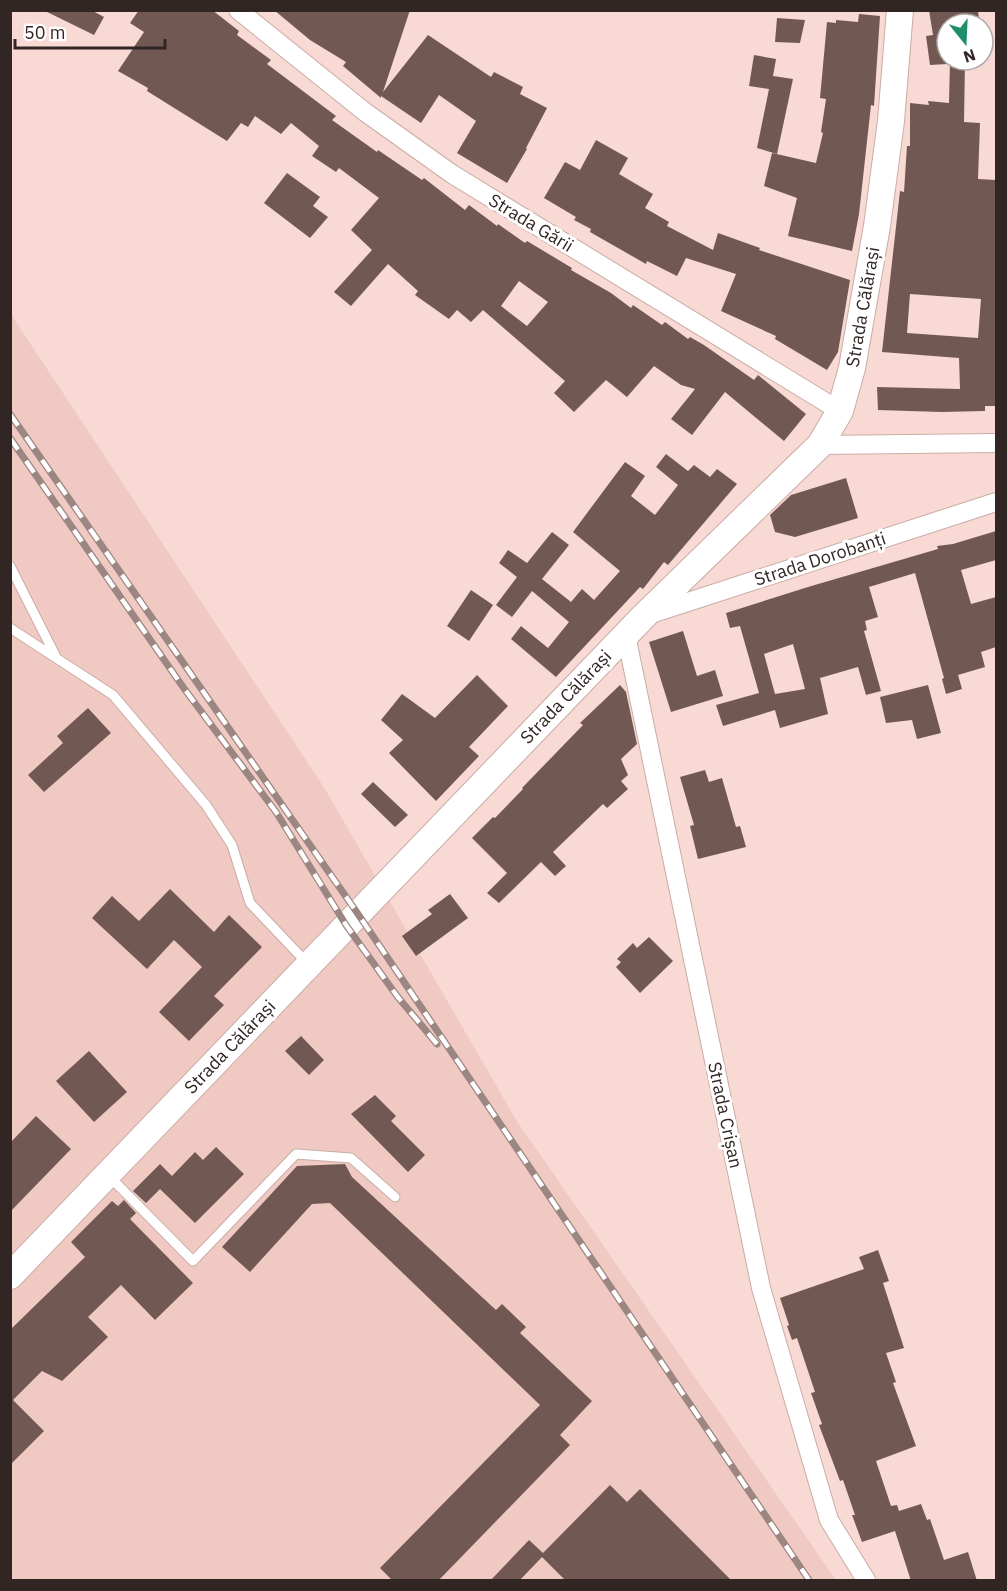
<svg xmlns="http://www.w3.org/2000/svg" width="1007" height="1591" viewBox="0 0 1007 1591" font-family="'IBM Plex Sans',sans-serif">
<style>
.built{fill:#efc9c2}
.building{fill:#725853;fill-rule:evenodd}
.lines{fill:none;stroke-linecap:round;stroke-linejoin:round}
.service-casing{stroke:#caaca6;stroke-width:11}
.minor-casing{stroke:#caaca6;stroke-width:20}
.secondary-casing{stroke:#caaca6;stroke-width:28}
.service{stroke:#fff;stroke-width:9}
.minor{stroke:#fff;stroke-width:18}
.secondary{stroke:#fff;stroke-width:26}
.rail-casing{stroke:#9b8682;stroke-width:7}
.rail{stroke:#fff;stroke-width:4.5;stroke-dasharray:14;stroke-linecap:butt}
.labels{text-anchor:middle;stroke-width:6;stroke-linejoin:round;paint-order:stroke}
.street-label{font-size:18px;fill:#312624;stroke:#fff}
</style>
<rect width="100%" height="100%" fill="#f8d9d3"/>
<path class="built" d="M10,313L325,789L516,1120L836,1580H11Z"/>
<g class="building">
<path d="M43,10H91L104,17L94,35Z"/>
<path d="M139,10H212L239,31L237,35L271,60L267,64L336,116L332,120L377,152L378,150L422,180L424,178L465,210L469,205L497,226L498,224L525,243L527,241L572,268L571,270L611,293L631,308L633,305L662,325L665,322L688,339L690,337L704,345L754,380L758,375L806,414L784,441L725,392L692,435L671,419L695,389L681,385L654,366L627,397L606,380L574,412L554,393L565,381L483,310L471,322L457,310L449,319L415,295L418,291L388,264L351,306L334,292L372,250L351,230L379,198L339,168L336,172L312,156L319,146L291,123L281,134L255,116L248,127L241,123L227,141L147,91L148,88L118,71L144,32L130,23ZM519,281L548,302L527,326L501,306Z"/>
<path d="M274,10H410L383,92L428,35L491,77L494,72L523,87L520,94L547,108L526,148L527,149L507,183L457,153L476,121L439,95L421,123L381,96V98L343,66L346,62L310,40Z"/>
<path d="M929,10H978L979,19L947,24V64L930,65L926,36L933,35Z"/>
<path d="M859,14L880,16L874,106L871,105L859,214L852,251L788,236L797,198L764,186L772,153L816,163L823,133L821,132L826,99L820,98L827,22L836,23V20L858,22Z"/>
<path d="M777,18L805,20L800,43L775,42Z"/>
<path d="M754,55L776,59L773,76L793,79L777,154L757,148L769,89L749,86Z"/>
<path d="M950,60H965L964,122L980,123L978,179L996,180V406H985V411L941,412L878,410L877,387L960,389L959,358L882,352L900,191L904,192L907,146H910V103L929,105L928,101L949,103ZM910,294L981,299L978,338L907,333Z"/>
<path d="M596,140L628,158L619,174L653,194L645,208L669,222L667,226L713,250L718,233L760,248L759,250L850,280L838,352L827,370L775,339L776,336L721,311L736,274L686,258L677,276L647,261L646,264L590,232L591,229L574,220L576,217L544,198L565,162L580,170Z"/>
<path d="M287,173L320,197L313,206L328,217L310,238L264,203Z"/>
<path d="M666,454L688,471L694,465L710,477L717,469L737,484L668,565L664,562L643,589L640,587L556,677L511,639L521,626L548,648L569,622L532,591L512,617L496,605L517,577L499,563L508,550L527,563L552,532L569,545L542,579L571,602L582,589L594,600L620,571L573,532L625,462L645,476L631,496L655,515L678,485L656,467Z"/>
<path d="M846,478L858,518L795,537L775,532L770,515L791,495Z"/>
<path d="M996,531V560L961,570L971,604L996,597V647L981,652L985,667L958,675L962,689L946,694L942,679L944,678L915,573L869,587L878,617L865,621L867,630L864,631L881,691L866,695L858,667L820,678L828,714L780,728L775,710L723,726L716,705L759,693L740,626L730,628L726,613L808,587L938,549L937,546L953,544ZM793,644L805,689L775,694L764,654Z"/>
<path d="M471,590L493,605L469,641L447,626Z"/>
<path d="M683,631L697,676L715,670L723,696L671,712L649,642Z"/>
<path d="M477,675L508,706L469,747L479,756L436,801L389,753L403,740L381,720L402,694L435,718Z"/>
<path d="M620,685L626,692L637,744L621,759L628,775L621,781L628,789L607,808L603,804L553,852L566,866L555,876L541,862L499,903L487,893L507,873L472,838L493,817L495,818L523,789L522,788L583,725L580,723Z"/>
<path d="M928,685L941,733L917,739L912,720L886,723L880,697Z"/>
<path d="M88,708L111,733L44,792L28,775L63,743L57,736Z"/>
<path d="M705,770L709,782L722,778L736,827L740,826L746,847L698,859L690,826L694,825L680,777Z"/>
<path d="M373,782L408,815L395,827L361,794Z"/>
<path d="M170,889L214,932L229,915L262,947L214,996L224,1005L189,1041L159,1012L202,967L174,940L147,969L92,918L112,896L139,921Z"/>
<path d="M450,894L468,918L416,956L402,936L432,914L428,910Z"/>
<path d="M649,937L673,961L640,993L616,967L621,962L617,959L633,943L637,948Z"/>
<path d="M301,1036L324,1060L309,1075L285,1051Z"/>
<path d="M89,1051L127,1092L94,1122L56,1081Z"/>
<path d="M375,1095L396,1116L391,1121L425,1155L408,1172L351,1114Z"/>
<path d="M36,1116L71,1149L10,1212V1143Z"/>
<path d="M216,1147L244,1174L195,1223L160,1189L146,1203L133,1191L160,1164L172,1176L195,1152L203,1160Z"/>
<path d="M345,1164L352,1177L496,1310L502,1304L526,1327L520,1333L592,1401L560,1435L570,1445L438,1581H393L380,1568L540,1405L330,1203L312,1204L250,1272L222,1247L297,1166Z"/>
<path d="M124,1200L136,1213L130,1219L193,1283L155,1320L121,1285L88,1317L108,1337L62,1381L42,1371L13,1400L44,1431L10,1465V1330L85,1257L71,1242L112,1201L118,1206Z"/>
<path d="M878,1250L889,1281L883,1283L904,1348L886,1353L896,1382L893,1383L916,1446L876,1461L891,1506L897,1505L899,1511L921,1504L927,1520L930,1519L944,1560L968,1552L977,1581H911L895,1531L862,1542L852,1515H855L843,1480L840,1481L819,1425L822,1424L811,1393L815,1392L797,1338L792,1340L787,1326L789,1325L780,1298L864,1269L859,1257Z"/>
<path d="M610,1485L627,1502L640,1489L732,1581H566L542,1557L519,1581H490L529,1540L543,1553Z"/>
</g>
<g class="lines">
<g class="service-casing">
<g id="service">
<path d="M10,566L55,655"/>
<path d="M10,628L113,695L206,805L232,845L250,903L308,964"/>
<path d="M109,1176L193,1261L296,1154L351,1158L395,1197"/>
</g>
</g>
<g class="minor-casing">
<g id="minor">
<path d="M238,10L365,112L452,174L840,411"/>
<path d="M820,445L996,443"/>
<path d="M648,615L996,502"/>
<path d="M626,635L761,1288L829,1520L866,1580"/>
</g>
</g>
<g class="secondary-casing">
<path id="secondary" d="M10,1276L644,616L820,445L840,411L852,368L877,226L891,121L900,10"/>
</g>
<use href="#service" class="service"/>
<use href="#minor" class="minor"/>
<use href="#secondary" class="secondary"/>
<g class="rail-casing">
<g id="rail">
<path d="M10,414L358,914L809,1580"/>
<path d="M10,438L183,687L276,812L346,925L397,996L437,1044"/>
</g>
</g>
<use href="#rail" class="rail"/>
</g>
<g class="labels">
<g class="street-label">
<text transform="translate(531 223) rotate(31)" y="6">Strada Gării</text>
<text transform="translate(863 307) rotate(-80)" y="6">Strada Călărași</text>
<text transform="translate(820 559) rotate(-18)" y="6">Strada Dorobanți</text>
<text transform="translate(566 697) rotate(-46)" y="6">Strada Călărași</text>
<text transform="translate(230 1047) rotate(-46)" y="6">Strada Călărași</text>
<text transform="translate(725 1115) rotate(78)" y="6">Strada Crișan</text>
</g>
</g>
<rect width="1007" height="1591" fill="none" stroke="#312624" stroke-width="24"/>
<g transform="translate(965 42) rotate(162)"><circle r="28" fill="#ffffff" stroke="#ada8a7" stroke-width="1.5"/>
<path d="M0-4.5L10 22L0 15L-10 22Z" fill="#208d6c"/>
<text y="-9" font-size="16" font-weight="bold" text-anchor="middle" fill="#312624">N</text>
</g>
<path d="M15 39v9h150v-9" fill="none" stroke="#312624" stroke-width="3"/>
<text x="24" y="39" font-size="18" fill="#312624" stroke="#ffffff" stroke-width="4.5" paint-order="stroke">50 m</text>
</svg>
